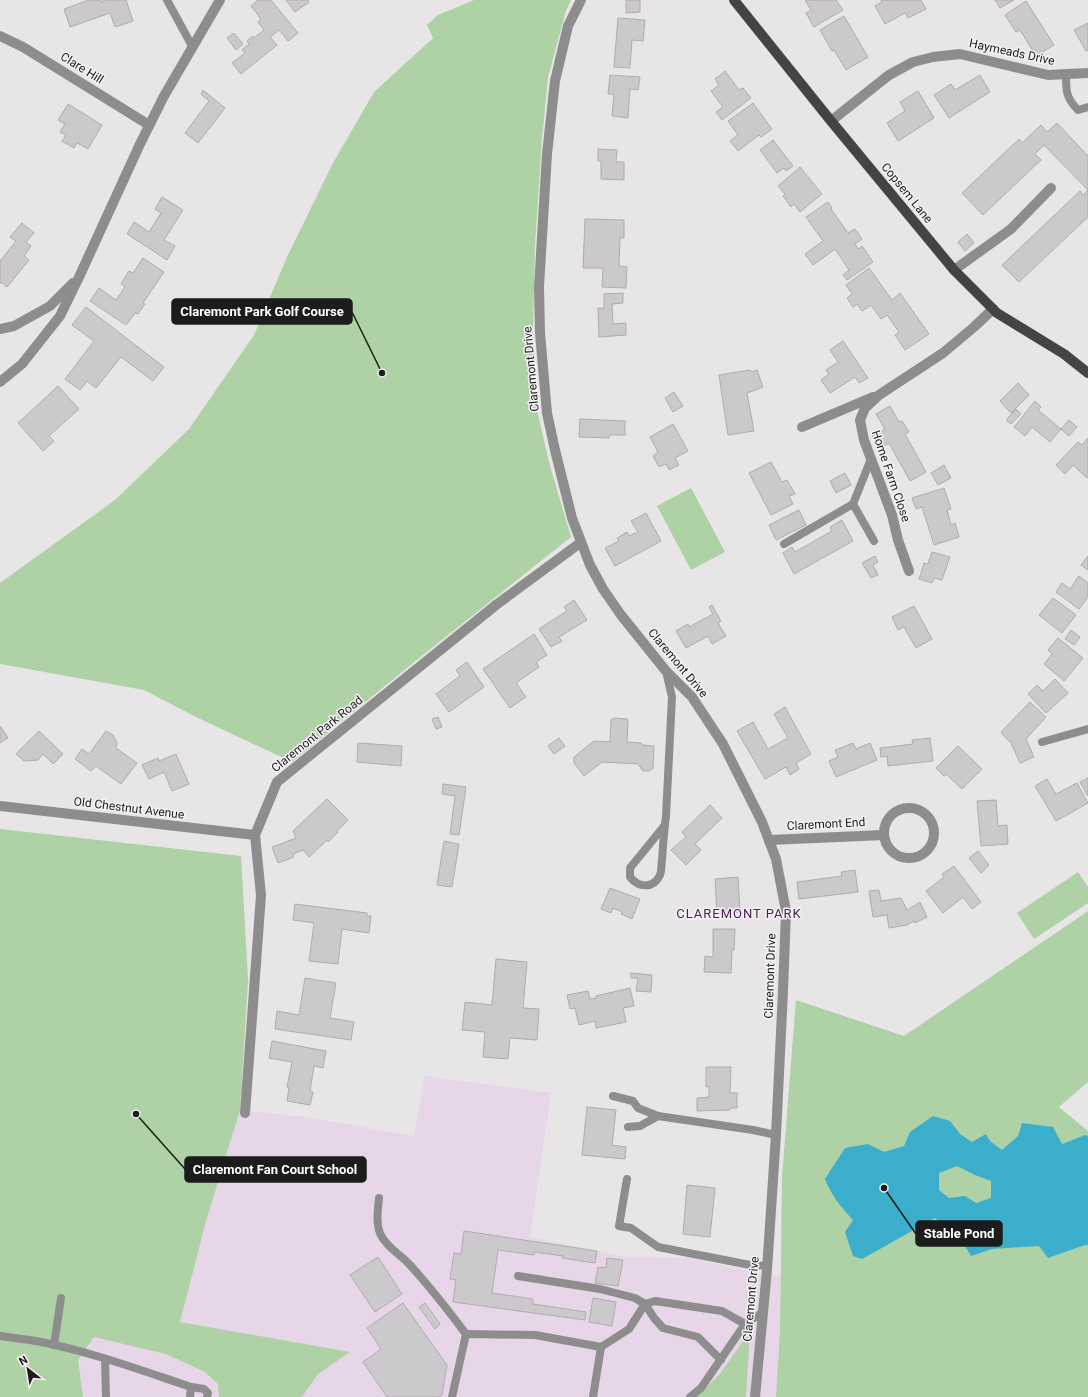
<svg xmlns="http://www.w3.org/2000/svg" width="1088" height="1397" viewBox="0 0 1088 1397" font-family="Roboto,sans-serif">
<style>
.education{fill:#e6d6e8}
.green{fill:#aed2a5}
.water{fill:#3baecc;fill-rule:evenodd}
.building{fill:#ccc9cc;stroke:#afacaf}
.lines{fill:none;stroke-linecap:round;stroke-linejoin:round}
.service{stroke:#8c8d8c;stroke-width:8}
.minor{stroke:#8c8d8c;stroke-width:10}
.primary{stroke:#434543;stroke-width:10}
.labels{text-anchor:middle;stroke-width:3;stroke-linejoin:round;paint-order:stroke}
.street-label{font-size:12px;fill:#1d1c1d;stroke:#f5f2f5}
.neighbourhood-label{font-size:13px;letter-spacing:1px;fill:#4d2053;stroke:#f5f2f5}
.leader{fill:none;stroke:#1d1c1d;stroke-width:1.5}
.callout-dot{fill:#1d1c1d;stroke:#f5f2f5;stroke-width:1.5}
.callout{fill:#1d1c1d;stroke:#1d1c1d;stroke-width:1.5}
.callout-label{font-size:13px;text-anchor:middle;font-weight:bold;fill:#fff}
</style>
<rect width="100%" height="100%" fill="#e8e5e7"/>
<path class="education" d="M0,829L241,856L248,980L241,1110L304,1117L414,1136L425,1076L551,1093L530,1237L625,1257L688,1258L759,1273L781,1276L780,1331L1088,1397H0Z"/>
<g class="green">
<path d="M474,0H571L566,11L548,77L542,139L535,246L533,330L537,410L550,466L571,537L418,659L292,762L196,717L144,690L0,664V583L115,500L189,429L254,335L287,257L333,163L374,92L433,38L427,25L438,15Z"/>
<path d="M691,488L725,552L691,570L657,506Z"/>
<path d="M0,829L241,856L248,980L240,1110L206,1221L180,1322L350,1352L318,1374L302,1397H219L218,1384L205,1372L166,1354L94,1337L78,1360L83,1397H0Z"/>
<path d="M1078,872L1088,887V903L1034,939L1017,913Z"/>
<path d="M1088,911V1082L1059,1107L1088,1131V1397H776L780,1331L782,1177L796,1000L904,1036Z"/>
<path d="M750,1331L746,1397H696L720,1374Z"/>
</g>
<path class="water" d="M933,1116L950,1121L960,1134L972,1142L986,1134L990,1141L1002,1150L1018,1136L1022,1123L1053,1127L1062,1144L1085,1135L1088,1136V1245H1085L1048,1258L1039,1246L992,1249L971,1256L962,1241L935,1218L862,1259L853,1256L845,1232L853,1220C841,1207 831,1195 825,1179L845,1148L868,1144L884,1152L904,1146L910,1132ZM957,1166L975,1175L991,1181V1198L976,1203L965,1196L949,1198L939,1190V1173Z"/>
<g class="building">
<path d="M89,0H100V2L106,0H126L133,21L115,27L110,13L70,27L64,9Z"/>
<path d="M258,0H271L298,33L288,41L279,30L270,37L277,45L241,74L232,63L245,53L242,50L249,44L247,41L253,36L254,38L264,30L258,22L261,19L251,6Z"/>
<path d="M286,0H308L309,2L295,12Z"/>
<path d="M626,0H640V12L626,13Z"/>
<path d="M805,0H836L843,10L814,27L806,13L811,10Z"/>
<path d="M881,0H921L926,9L908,18L905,13L885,24L875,6L882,2Z"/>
<path d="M995,0H1014L1000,8Z"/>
<path d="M1026,1L1054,45L1036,56L1020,30L1016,32L1005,15Z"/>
<path d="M844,16L868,57L846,70L834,50L832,51L820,30Z"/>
<path d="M618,18L645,20L643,41L632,40L630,68L614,67Z"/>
<path d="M1088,23V50L1086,51L1074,30Z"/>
<path d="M234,33L243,44L236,50L227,38Z"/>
<path d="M725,71L739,90L743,88L751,98L722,120L716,112L723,107L711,91L719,85L715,79Z"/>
<path d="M610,75L640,77L638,90L630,89L628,118L612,116L614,94H608Z"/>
<path d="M980,75L990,92L949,118L934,95L951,84L955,90Z"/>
<path d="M203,90L225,108L198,143L185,133L209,101L201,94Z"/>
<path d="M918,91L934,118L898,141L887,123L905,111L900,102Z"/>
<path d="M753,103L772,129L761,137L759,135L738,151L730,141L738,135L728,121Z"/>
<path d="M68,104L102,125L88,149L77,143L74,148L62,141L66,135L60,132L65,124L58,120Z"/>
<path d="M1057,123L1088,156V207L1087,209L1088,210V217L1019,282L1002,265L1080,191L1083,195L1088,190L1044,145L1035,154L1041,160L983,215L962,193L1019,139L1022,143L1041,125L1047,132Z"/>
<path d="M773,140L793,166L786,171L784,168L777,173L760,150Z"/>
<path d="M598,149L617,150L616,162H624V180L601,179V161H598Z"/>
<path d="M800,167L822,194L800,212L794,204L791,207L783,196L785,194L778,186Z"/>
<path d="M162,197L183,210L164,240L175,246L167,260L127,234L134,222L149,232L161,213L155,209Z"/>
<path d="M828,202L832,208L831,209L848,233L855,229L862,239L855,244L858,249L862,246L873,262L847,280L843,275L849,270L835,249L813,265L805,254L823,241L806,217Z"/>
<path d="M585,219L624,220V238H620L619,266L627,267L626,288L602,287L603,268H583Z"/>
<path d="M22,223L34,233L26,242L31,246L24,256L29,260L7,287L1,282L0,284V261L16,241L10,237Z"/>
<path d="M967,234L974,243L965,251L958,242Z"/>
<path d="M143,258L164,272L143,303L145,304L138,314L135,313L126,325L90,301L99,288L116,300L125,287L121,284L129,271L133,273Z"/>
<path d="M869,268L892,300L900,293L929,334L905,350L895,335L899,332L887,315L881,319L871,305L862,311L857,304L853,307L847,298L852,294L846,285Z"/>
<path d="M623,293V303L612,304L613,324L626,323V335L599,337L598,308H604V294Z"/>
<path d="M86,307L164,367L153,381L121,357L96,388L87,381L80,390L65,379L94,341L72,325Z"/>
<path d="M843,341L868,378L859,383L855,377L830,393L821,380L829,374L826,370L838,362L830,350Z"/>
<path d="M750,370L752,372L757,370L763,387L747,393L754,431L728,435L719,375Z"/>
<path d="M1018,383L1029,395L1011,413L1000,401Z"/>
<path d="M58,386L79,409L49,436L54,441L43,451L18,423Z"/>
<path d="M674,392L683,406L673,412L665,398Z"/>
<path d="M1035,401L1041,407L1038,410L1061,429L1050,442L1032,427L1025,436L1014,427Z"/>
<path d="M890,406L899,422L902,421L909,432L905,434L926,472L910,481L889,443L879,449L872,436L885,429L876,414Z"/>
<path d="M1016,409L1021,414L1011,424L1006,420Z"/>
<path d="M580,419L625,421V435H609V438L579,437Z"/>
<path d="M1069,420L1077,427L1069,436L1061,429Z"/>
<path d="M673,424L688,451L675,458L679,465L669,470L666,464L659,467L653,456L658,452L650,437Z"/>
<path d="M1088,438V476L1087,478L1073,465L1065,474L1056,465L1078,442L1082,445Z"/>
<path d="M771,462L782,482L787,480L795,494L789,496L793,504L771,515L749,473Z"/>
<path d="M944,465L951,478L938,485L931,473Z"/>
<path d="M845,473L851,485L836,493L830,481Z"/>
<path d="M944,488L951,509L947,510L951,525L955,523L959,537L934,545L922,507L916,509L912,498Z"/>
<path d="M799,510L806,525L776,540L769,525Z"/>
<path d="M646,513L661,541L615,566L605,548L619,541L617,538L627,532L629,536L638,532L631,521Z"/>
<path d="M842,520L853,541L794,574L783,553L792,547L795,552L832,531L830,527Z"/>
<path d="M932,552L950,557L942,580L934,578L932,583L919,579L924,563L928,564Z"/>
<path d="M875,556L878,562L873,565L878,575L871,578L862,563Z"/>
<path d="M1088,556V570L1081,565Z"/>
<path d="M1079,576L1088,583V597L1079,609L1056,592L1062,583L1070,589Z"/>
<path d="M1053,598L1076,615L1062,633L1039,615Z"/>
<path d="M574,600L587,620L559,637L562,641L551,647L539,629L567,611L564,607Z"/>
<path d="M712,605L721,621L718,623L726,636L712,644L708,636L686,648L676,631L688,624L689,627L713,614L709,607Z"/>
<path d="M914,606L932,639L916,648L904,627L898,630L892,617Z"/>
<path d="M1071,630L1080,637L1074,645L1065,639Z"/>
<path d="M534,634L547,655L536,662L539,667L516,683L526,697L510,708L483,669Z"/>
<path d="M1058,638L1083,658L1064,681L1044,664L1052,654L1048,650Z"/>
<path d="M467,662L484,687L449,712L436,694L460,676L456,670Z"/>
<path d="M1055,679L1068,693L1046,713L1028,694L1037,685L1043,691Z"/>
<path d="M1030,702L1046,717L1026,739L1034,757L1020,763L1011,743L1003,735L1001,732Z"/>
<path d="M785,707L811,754L796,763L799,769L790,775L786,767L765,779L737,731L753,722L768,749L788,738L774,714Z"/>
<path d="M438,717L442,727L436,729L432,719Z"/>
<path d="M614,718L627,719L628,721L627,742L641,743L643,745L654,746L653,768L649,771H643L638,764L602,762L584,776L574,763V757L594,741L610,742L611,720Z"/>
<path d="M0,726L8,738L0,743Z"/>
<path d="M39,731L63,754L53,764L43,754L38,760L24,761L16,754Z"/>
<path d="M106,731L113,735L117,743L116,748L137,763L121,784L96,766L91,771L75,759L82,749L89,754Z"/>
<path d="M559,738L565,746L554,754L548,746Z"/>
<path d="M930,738L933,761L888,766L887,756L881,757L880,748L913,744L912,740Z"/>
<path d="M358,743L402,746L401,766L357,762Z"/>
<path d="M853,743L856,749L870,743L877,760L836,777L829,761L838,757L835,750Z"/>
<path d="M958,746L982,769L962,789L946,774L944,776L936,768Z"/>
<path d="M176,754L189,784L172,791L164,772L149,779L142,765L158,758L159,761Z"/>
<path d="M1088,778V796L1080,782Z"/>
<path d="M1047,779L1056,794L1077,783L1088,803L1056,821L1035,786Z"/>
<path d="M443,784L466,787L459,835L450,834L455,796L442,794Z"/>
<path d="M327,799L348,820L337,831L338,832L328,842L327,840L309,857L303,850L293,854L294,857L278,863L272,847L296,838L293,831Z"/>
<path d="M996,800L998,826L1007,825L1008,844L981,846L977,801Z"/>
<path d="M710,805L722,818L695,844L701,850L686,865L671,850L686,837L682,832Z"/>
<path d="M444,841L459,844L452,887L437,885Z"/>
<path d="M978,851L989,865L981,873L969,858Z"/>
<path d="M954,866L981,902L972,909L963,897L943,913L926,891L944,877L942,874Z"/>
<path d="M855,870L858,892L799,899L797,882L842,876L841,872Z"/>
<path d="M738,877L740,912L717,913L715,879Z"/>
<path d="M610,888L640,899L632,919L621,914L622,912L613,908L611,913L601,909Z"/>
<path d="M879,890L881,901L901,898L907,910L920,902L927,917L915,923L914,921L907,925L889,928L887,915L873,917L869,891Z"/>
<path d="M295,904L367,913V916H371L369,933L342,929L338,964L309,961L314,923L293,920Z"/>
<path d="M713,929H735L734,950H732L731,973L704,972L705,956L713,957Z"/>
<path d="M496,959L527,962L523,1008L539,1009L537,1040L510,1038L508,1059L483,1057L485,1032L462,1030L465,1002L492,1005Z"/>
<path d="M631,973L652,975L651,992L636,991L638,978H631Z"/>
<path d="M305,978L336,983L330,1018L354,1022L351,1040L275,1029L277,1011L299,1015Z"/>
<path d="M630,988L634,1006L623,1008L626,1022L596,1028L595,1021L579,1025L575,1008L570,1009L567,995L588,991L590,999L596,998V996Z"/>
<path d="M272,1041L326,1051L323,1068L314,1066L310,1091L313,1092L310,1105L287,1101L289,1088L287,1087L292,1062L269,1058Z"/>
<path d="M706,1067H731L730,1093H737V1108H730V1110L697,1111V1098L709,1097V1086L706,1087Z"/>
<path d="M587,1107L616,1110L612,1145L626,1147L625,1159L582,1155Z"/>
<path d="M687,1185L715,1188L710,1237L683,1234Z"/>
<path d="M464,1231L597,1251L595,1263L562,1258L563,1256L535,1252L534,1255L498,1250L492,1293L533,1299V1304L586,1312L585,1320L453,1302L456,1280L450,1279L454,1253L461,1254Z"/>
<path d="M378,1257L402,1294L375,1312L350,1275Z"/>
<path d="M607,1258L623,1260L618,1286L595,1283L598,1267L606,1268Z"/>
<path d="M593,1298L616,1302L612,1326L589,1322Z"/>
<path d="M403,1303L447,1365L442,1395L438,1397H387L363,1362L381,1349L367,1328Z"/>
<path d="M425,1303L440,1324L435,1329L419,1307Z"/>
</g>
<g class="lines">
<g class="service">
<path d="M167,0L192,46"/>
<path d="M1066,75C1066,91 1066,98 1078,110L1088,107"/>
<path d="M853,504L874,541"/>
<path d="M784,544L853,504L871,459"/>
<path d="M1042,742L1088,729"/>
<path d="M665,825L630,868V877C638,887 653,890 660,875C662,871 661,864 662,860C663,845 664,831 666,816L672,697L666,671"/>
<path d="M613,1096L633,1101L638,1108L658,1116L753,1130L776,1135"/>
<path d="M628,1127L640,1126L658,1116"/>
<path d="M627,1179L619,1226L631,1228L658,1247L750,1265L767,1266"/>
<path d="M379,1198C378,1210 375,1226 382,1237C389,1249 401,1255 410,1265C430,1287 448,1310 466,1334"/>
<path d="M518,1276L600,1289L635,1298L645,1304L654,1318L663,1328L698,1337L721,1360"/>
<path d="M0,1336C12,1338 24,1339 36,1341C89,1351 140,1370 191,1387L190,1397"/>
<path d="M54,1345L61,1298"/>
<path d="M105,1359L106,1397"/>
<path d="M191,1387L204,1389L208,1393L207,1397"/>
<path d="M452,1397L466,1334L535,1335L601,1347L629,1329L645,1304L655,1301L722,1311L745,1324"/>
<path d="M593,1397L601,1347"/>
<path d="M690,1397L701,1388L745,1324L763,1312"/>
</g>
<g class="minor">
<path d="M581,0L568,26L555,81L547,154L539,287L540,333L547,413L555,450L572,518L590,565L603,589L621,615L666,671L692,697L723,744L762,822L776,859L786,911L783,991L776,1135L767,1270L755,1397"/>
<path d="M0,36L23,47L149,125"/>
<path d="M831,121L889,75L913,62L933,57L960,54L1048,75L1088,73"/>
<path d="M954,270L1011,229L1051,188"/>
<path d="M0,329L14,326L50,306L73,283"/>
<path d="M0,382L22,364L60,316L80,275L140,144L164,96L220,0"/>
<path d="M802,427L873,397"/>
<path d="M909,571L898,540L892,515L864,440L860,420L865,408L879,395L943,353L974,327L993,309"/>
<path d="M0,806L255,835"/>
<circle cx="909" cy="833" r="25"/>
<path d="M769,840L884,835"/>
<path d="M245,1113L261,895L255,835L277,782L496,605L580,543"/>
</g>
<path class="primary" d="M734,0L831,121L954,270L997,313L1064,354L1088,373"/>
</g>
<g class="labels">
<g class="street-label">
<text transform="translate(1012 52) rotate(12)" y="4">Haymeads Drive</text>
<text transform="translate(82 68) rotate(32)" y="4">Clare Hill</text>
<text transform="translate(907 193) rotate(51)" y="4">Copsem Lane</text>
<text transform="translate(531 369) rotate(-95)" y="4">Claremont Drive</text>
<text transform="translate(891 476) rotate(71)" y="4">Home Farm Close</text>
<text transform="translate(678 663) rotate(50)" y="4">Claremont Drive</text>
<text transform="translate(317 734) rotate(-39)" y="4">Claremont Park Road</text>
<text transform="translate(129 808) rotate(7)" y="4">Old Chestnut Avenue</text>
<text transform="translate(826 824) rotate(-3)" y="4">Claremont End</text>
<text transform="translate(770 976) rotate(-88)" y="4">Claremont Drive</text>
<text transform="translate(751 1299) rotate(-85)" y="4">Claremont Drive</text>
</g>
<g class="neighbourhood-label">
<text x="739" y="918">CLAREMONT PARK</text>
</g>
</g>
<path class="leader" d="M382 373L352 312M136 1114L185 1169M884 1188L916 1234"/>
<g class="callout-dot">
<circle cx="382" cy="373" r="4"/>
<circle cx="136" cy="1114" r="4"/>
<circle cx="884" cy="1188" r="4"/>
</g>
<g class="callout">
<rect x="172" y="299" width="180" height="25" rx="4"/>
<rect x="185" y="1157" width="181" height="25" rx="4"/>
<rect x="916" y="1221" width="86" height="25" rx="4"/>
</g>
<g class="callout-label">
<text x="262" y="316">Claremont Park Golf Course</text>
<text x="275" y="1174">Claremont Fan Court School</text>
<text x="959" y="1238">Stable Pond</text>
</g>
<g transform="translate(28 1369) rotate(330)" stroke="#f5f2f5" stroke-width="3" paint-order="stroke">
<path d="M0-3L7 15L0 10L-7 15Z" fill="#1d1c1d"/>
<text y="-6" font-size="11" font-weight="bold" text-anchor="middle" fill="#1d1c1d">N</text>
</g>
</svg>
